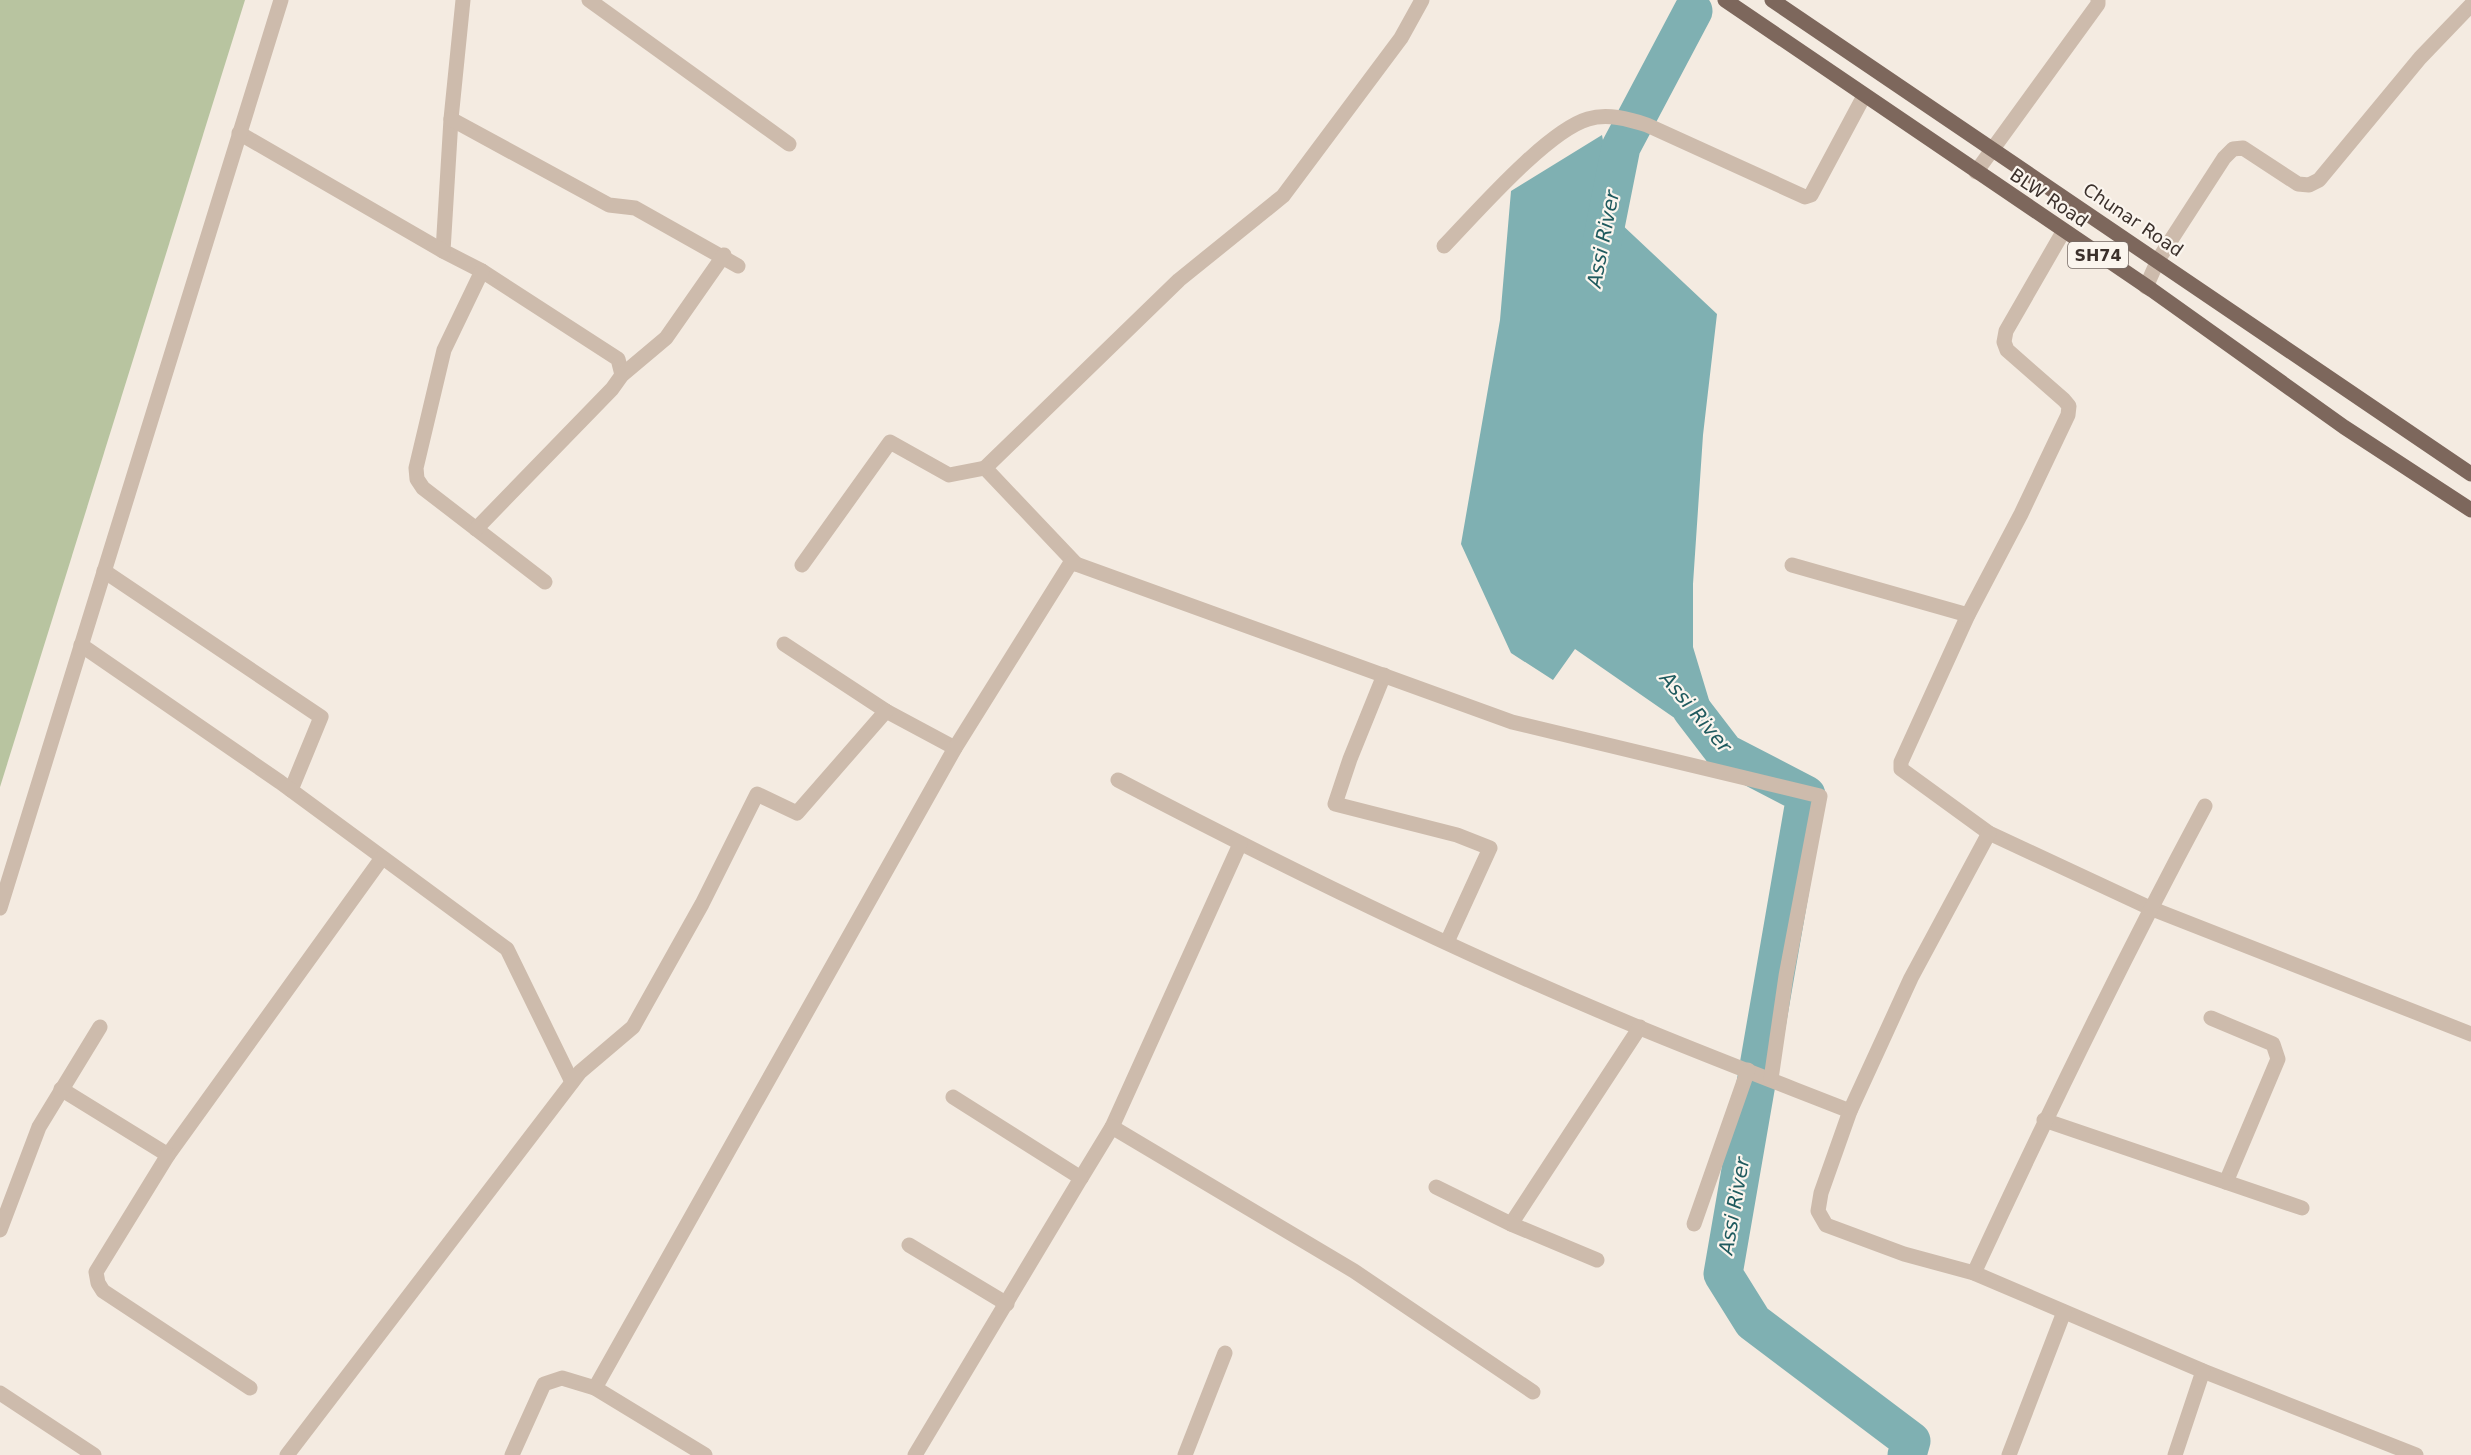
<svg xmlns="http://www.w3.org/2000/svg" width="2471" height="1455" viewBox="0 0 2471 1455" font-family="'DejaVu Sans',sans-serif">
<style>
.green{fill:#b8c4a0}
.water{fill:#7fb0b2}
.lines{fill:none;stroke-linecap:round;stroke-linejoin:round}
.river{stroke:#7fb0b2;stroke-width:39}
.minor{stroke:#cdbbac;stroke-width:15}
.major{stroke:#7d675c;stroke-width:15}
.labels{text-anchor:middle;stroke-width:4.5;stroke-linejoin:round;paint-order:stroke}
.shield{fill:#fbf5ee;stroke:#756b66;stroke-width:1.5}
.shield-label{font-size:16px;font-weight:bold;fill:#3b302b}
.street-label{font-size:18px;fill:#3b302b;stroke:#fbf5ee}
.water-label{font-size:20px;font-style:italic;fill:#1f5a5e;stroke:#fbf5ee}
</style>
<rect width="100%" height="100%" fill="#f4ebe1"/>
<path class="green" d="M0,0H245L0,787Z"/>
<path class="water" d="M1602,135L1618,221L1717,314L1703,435L1693,584V647L1725,753L1575,649L1553,680L1511,653L1461,544L1500,320L1511,191Z"/>
<g class="lines">
<g class="river">
<path d="M1602,242L1621,147L1693,11"/>
<path d="M1692,710L1725,753L1806,795L1723,1274L1753,1322L1911,1441L1907,1455"/>
</g>
<g class="minor">
<path d="M463,0L451,119L443,251L482,271L618,359L622,375"/>
<path d="M589,0L789,144"/>
<path d="M451,119L609,205L635,208L738,266"/>
<path d="M239,133L443,251"/>
<path d="M1976,172L2098,4V0"/>
<path d="M2063,232L2006,331L2004,342L2007,350L2064,400L2069,406L2068,415L2021,514L1968,615L1901,762V769L1989,833L2150,908L2471,1034"/>
<path d="M1444,246C1476,213 1547,131 1588,119C1607,113 1629,119 1647,125L1805,197L1811,195L1864,96"/>
<path d="M482,271L444,350L416,468L417,479L423,488L545,582"/>
<path d="M2146,287L2158,260L2224,158L2233,149L2243,148L2298,184L2309,185L2319,180L2420,58L2471,5"/>
<path d="M476,529L612,389L622,375L666,338L724,255"/>
<path d="M1076,564L985,468L1179,280L1283,196L1401,38L1422,0"/>
<path d="M802,565L890,442L949,475L985,468"/>
<path d="M1792,565L1968,615"/>
<path d="M104,571L321,717L291,790"/>
<path d="M784,644L886,711L955,748"/>
<path d="M81,645L280,782L507,949L572,1082"/>
<path d="M1384,675L1350,759L1335,804L1457,835L1490,848L1447,942"/>
<path d="M1118,780C1280,865 1445,946 1614,1017C1692,1050 1771,1080 1850,1111"/>
<path d="M1989,833L1911,978L1850,1111L1821,1193L1818,1211L1826,1225L1904,1254L1974,1273L2203,1371L2416,1455"/>
<path d="M0,908L281,0"/>
<path d="M2211,1018L2273,1044L2278,1059L2226,1182"/>
<path d="M61,1089L168,1155L382,858"/>
<path d="M2044,1120L2302,1208"/>
<path d="M1112,1127L1240,844"/>
<path d="M168,1155L96,1272L98,1283L103,1291L250,1388"/>
<path d="M1081,1178L1112,1127L1354,1271L1533,1392"/>
<path d="M1436,1187L1511,1224L1640,1027"/>
<path d="M1511,1224L1597,1260"/>
<path d="M1694,1224L1748,1070"/>
<path d="M0,1230L39,1127L100,1027"/>
<path d="M909,1245L1007,1304"/>
<path d="M1974,1273C2047,1115 2123,959 2205,806"/>
<path d="M595,1388L705,1455"/>
<path d="M0,1393L94,1455"/>
<path d="M287,1455L580,1072L633,1027L702,904L757,794L797,813L886,711"/>
<path d="M512,1455L544,1384L562,1378L595,1388L955,748L1070,564H1076L1512,722L1820,796L1786,976L1771,1079"/>
<path d="M915,1455L1081,1178L953,1097"/>
<path d="M1185,1455L1225,1353"/>
<path d="M2009,1455L2064,1312"/>
<path d="M2175,1455L2203,1371"/>
</g>
<g class="major">
<path d="M1725,0L2152,290L2344,427L2471,510"/>
<path d="M1772,0L2471,474"/>
</g>
</g>
<g class="labels">
<rect class="shield" x="2068" y="242" width="60" height="26" rx="4.5"/>
<g class="shield-label">
<text x="2098" y="261">SH74</text>
</g>
<g class="street-label">
<text transform="translate(2049 198) rotate(34)" y="6">BLW Road</text>
<text transform="translate(2133 220) rotate(34)" y="6">Chunar Road</text>
</g>
<g class="water-label">
<text transform="translate(1603 239) rotate(-79)" y="7">Assi River</text>
<text transform="translate(1696 712) rotate(50)" y="7">Assi River</text>
<text transform="translate(1734 1206) rotate(-80)" y="7">Assi River</text>
</g>
</g>
</svg>
